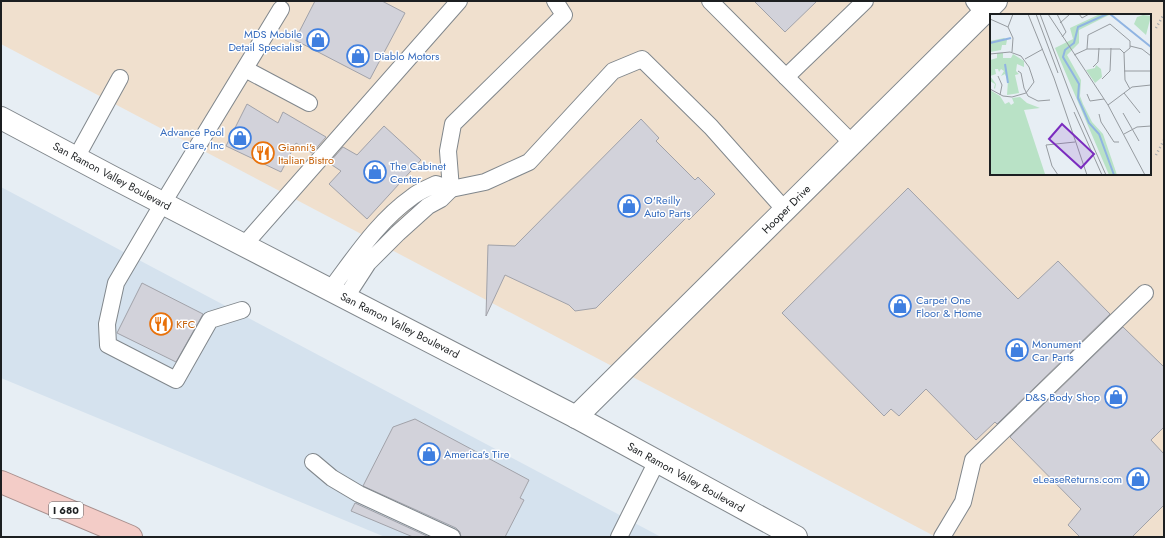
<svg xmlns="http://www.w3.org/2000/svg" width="1165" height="538" viewBox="0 0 1165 538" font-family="Jost,sans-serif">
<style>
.built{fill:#d5e2ee}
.industrial{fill:#f0e0ce;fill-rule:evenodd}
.building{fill:#d2d2da;stroke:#a1a2a9}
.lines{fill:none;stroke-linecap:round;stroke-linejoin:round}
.lane-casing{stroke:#81878c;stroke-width:18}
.secondary-casing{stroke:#81878c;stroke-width:24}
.highway-casing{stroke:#a88f8d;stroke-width:24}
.path{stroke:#a1a6ab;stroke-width:2.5;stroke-dasharray:1 3;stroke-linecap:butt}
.lane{stroke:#fff;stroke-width:16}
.secondary{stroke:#fff;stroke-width:22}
.highway{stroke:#f3ccc7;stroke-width:22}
.labels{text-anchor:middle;stroke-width:3;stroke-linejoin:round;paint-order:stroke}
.shield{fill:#fff;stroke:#606264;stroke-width:1}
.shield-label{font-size:10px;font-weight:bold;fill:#1c1f21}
.shop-label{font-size:11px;fill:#366cbe;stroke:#fff;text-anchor:start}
.food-label{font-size:11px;fill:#c56008;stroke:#fff;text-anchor:start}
.street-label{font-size:11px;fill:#1c1f21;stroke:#fff}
.inset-river{fill:none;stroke:#90b4e2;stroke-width:2}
.inset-road{fill:none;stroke:#969ba0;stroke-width:1}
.view{fill:#7b2cbf;fill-opacity:0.15;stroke:#7b2cbf;stroke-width:2}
.inset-edge{fill:none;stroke:#1c1f21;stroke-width:2}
</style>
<rect width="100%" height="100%" fill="#e7eef4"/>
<path class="built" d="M1,187L290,340L661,537H385L1,378Z"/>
<path class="industrial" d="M1,1H1164V537H936L1,44ZM991,15H1150V174H991Z"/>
<g class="building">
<path d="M315,1H382L405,13L370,79L295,40Z"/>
<path d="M754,1H817L785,32Z"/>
<path d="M247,104L278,123L283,112L326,137L312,153L296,143L281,172L226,146Z"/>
<path d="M641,119L659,138L656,141L695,180L698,177L715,194L689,220L687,217L596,308L575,311L569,305L505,275L486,316L488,245L515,246Z"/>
<path d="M384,126L421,160L367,219L329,184L341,171L329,163L343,147L357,155Z"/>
<path d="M908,188L1018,299L1058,261L1110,314L997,424L995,422L976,440L926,389L899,416L891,409L884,416L782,313Z"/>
<path d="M142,283L203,314L176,362L117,333Z"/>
<path d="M1123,327L1164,367V427L1151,440L1164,454V505L1132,537H1080L1068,525L1081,509L1010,437Z"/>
<path d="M415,419L529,480L520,498L524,500L505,537H461L460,532L456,528L363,486L393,427Z"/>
<path d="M355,503L429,537H413L351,511Z"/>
</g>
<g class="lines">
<g class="lane-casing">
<g id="lane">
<path d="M555,1L564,15L453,124L448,151L451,189L485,182L529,162L613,71L642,59L711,127L785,210"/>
<path d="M710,1L852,143"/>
<path d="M974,1L983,13"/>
<path d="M245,69L309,103"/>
<path d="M786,77L865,1"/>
<path d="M76,158L120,78"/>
<path d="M244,245L459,1"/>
<path d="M330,290C355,257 378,221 412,197C419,191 428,188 436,184L451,189L441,199L428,206L398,233L368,263L346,297"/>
<path d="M242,310L210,320L176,380L108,345L107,324L116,283L163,203L281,9"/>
<path d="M313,462L332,478L359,494L452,537"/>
<path d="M619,537L657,461"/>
<path d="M942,537L963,502L973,460L1145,293"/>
</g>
</g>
<g class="secondary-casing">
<g id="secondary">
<path d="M1,118L112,177L576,417L796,537"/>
<path d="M576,417L996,1"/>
</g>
</g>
<g class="highway-casing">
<path id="highway" d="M1,482L131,537"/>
</g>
<g class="path">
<path d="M1156,28L1164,14"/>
<path d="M1156,155L1164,140"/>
</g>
<use href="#lane" class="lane"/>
<use href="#secondary" class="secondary"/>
<use href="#highway" class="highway"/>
</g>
<defs>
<g id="shop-ring" transform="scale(1.15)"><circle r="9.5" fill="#fff" stroke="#3f7fe0" stroke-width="1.5"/><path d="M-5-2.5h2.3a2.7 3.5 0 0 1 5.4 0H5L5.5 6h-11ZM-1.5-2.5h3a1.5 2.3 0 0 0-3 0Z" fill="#3f7fe0"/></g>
<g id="restaurant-ring" transform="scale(1.15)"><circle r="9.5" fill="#fff" stroke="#e8710a" stroke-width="1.5"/><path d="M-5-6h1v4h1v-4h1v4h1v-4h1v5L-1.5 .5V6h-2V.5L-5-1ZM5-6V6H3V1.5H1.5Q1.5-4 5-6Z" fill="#e8710a"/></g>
</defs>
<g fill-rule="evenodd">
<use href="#shop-ring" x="318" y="40"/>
<use href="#shop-ring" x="358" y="56"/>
<use href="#shop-ring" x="240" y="138"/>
<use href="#restaurant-ring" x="263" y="153"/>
<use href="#shop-ring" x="375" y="172"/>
<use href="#shop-ring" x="629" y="206"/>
<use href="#shop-ring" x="900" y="306"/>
<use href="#restaurant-ring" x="161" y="324"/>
<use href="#shop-ring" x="1017" y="350"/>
<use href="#shop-ring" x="1116" y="397"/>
<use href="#shop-ring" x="429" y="454"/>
<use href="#shop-ring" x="1138" y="479"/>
</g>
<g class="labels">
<rect class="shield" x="49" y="502" width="34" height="16" rx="3"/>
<g class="shield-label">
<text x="66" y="514">I 680</text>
</g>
<g class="shop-label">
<text x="302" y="38" text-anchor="end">MDS Mobile<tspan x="302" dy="13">Detail Specialist</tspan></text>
<text x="374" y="60">Diablo Motors</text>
<text x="224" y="136" text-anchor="end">Advance Pool<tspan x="224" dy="13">Care, Inc</tspan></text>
<text x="390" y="170">The Cabinet<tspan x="390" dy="13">Center</tspan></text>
<text x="644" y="204">O'Reilly<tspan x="644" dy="13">Auto Parts</tspan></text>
<text x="916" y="304">Carpet One<tspan x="916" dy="13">Floor &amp; Home</tspan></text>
<text x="1032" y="348">Monument<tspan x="1032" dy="13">Car Parts</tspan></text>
<text x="1100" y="401" text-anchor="end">D&amp;S Body Shop</text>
<text x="444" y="458">America's Tire</text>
<text x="1122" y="483" text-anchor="end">eLeaseReturns.com</text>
</g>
<g class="food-label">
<text x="278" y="151">Gianni's<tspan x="278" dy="13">Italian Bistro</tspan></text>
<text x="176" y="328">KFC</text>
</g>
<g class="street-label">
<text transform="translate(112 176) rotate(28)" y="4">San Ramon Valley Boulevard</text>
<text transform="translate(786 209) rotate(-45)" y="4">Hooper Drive</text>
<text transform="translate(400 325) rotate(27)" y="4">San Ramon Valley Boulevard</text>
<text transform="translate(686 477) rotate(29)" y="4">San Ramon Valley Boulevard</text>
</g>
</g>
<g transform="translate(990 14)">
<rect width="161" height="161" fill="#e7eef4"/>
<path d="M110,0L119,1L89,16V29L77,41L91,66L90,82L93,90L102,108L113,120L127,161H119L65,34L83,25L80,14ZM153,1L161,2L156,21L144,10L147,3ZM14,24L17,26L16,31H12L11,36L0,38V27ZM7,39H13V44H21L23,40L34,47V53L27,50L26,57L29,60L25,61L29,79L17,81L18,67L15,60L11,62L14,57L11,55L9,58L8,55H5L6,60L0,62L6,70L5,75L4,74L5,70L0,67V46L7,44ZM106,51L111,55L112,63L105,69L96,56L105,54ZM0,76L10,82L15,90L19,88L21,91L24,89L22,84L30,83L37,89L50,94L34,96L55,160L0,161Z" fill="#b9e2c6"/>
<path class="inset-river" d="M117,0L88,13L84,29L75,36L73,43L89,70L88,84L99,109L109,120L124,161M120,0L161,33M0,29L21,24M15,50L18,69"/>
<path class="inset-road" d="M38,0L64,64L97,161M46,0L68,59M50,0L80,80L116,161M58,0L118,91L155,161M67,0L76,18L72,23M89,0L92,4L99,0M0,5L18,13L23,24L22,38M70,9L80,0M18,13L23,0M140,32L152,35L161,42M97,35L98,21L120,10L140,27V34L134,39M0,40L20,38L31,42L39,53L44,68L36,79L22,83L13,82L0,75M84,41L97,35H130L134,39L135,66L140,75M35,45L53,35M103,53L108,48L109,34M28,57L31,59L34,74L38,82L48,87L60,86M134,57H161M8,62L12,71L10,81M112,65L120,57L121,34M134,79L150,99M97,80L100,87L114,85M118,91L142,73L161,71M84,98L112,161M133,99L149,127M109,100L111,108L124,128H129M134,120L147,113L161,112M68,161L62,152L56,131L85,128"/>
<path class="view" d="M72,110L104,140L91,154L59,125Z"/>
<rect width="161" height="161" class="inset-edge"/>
</g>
<rect width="1165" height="538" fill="none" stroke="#1c1f21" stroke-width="4"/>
</svg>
